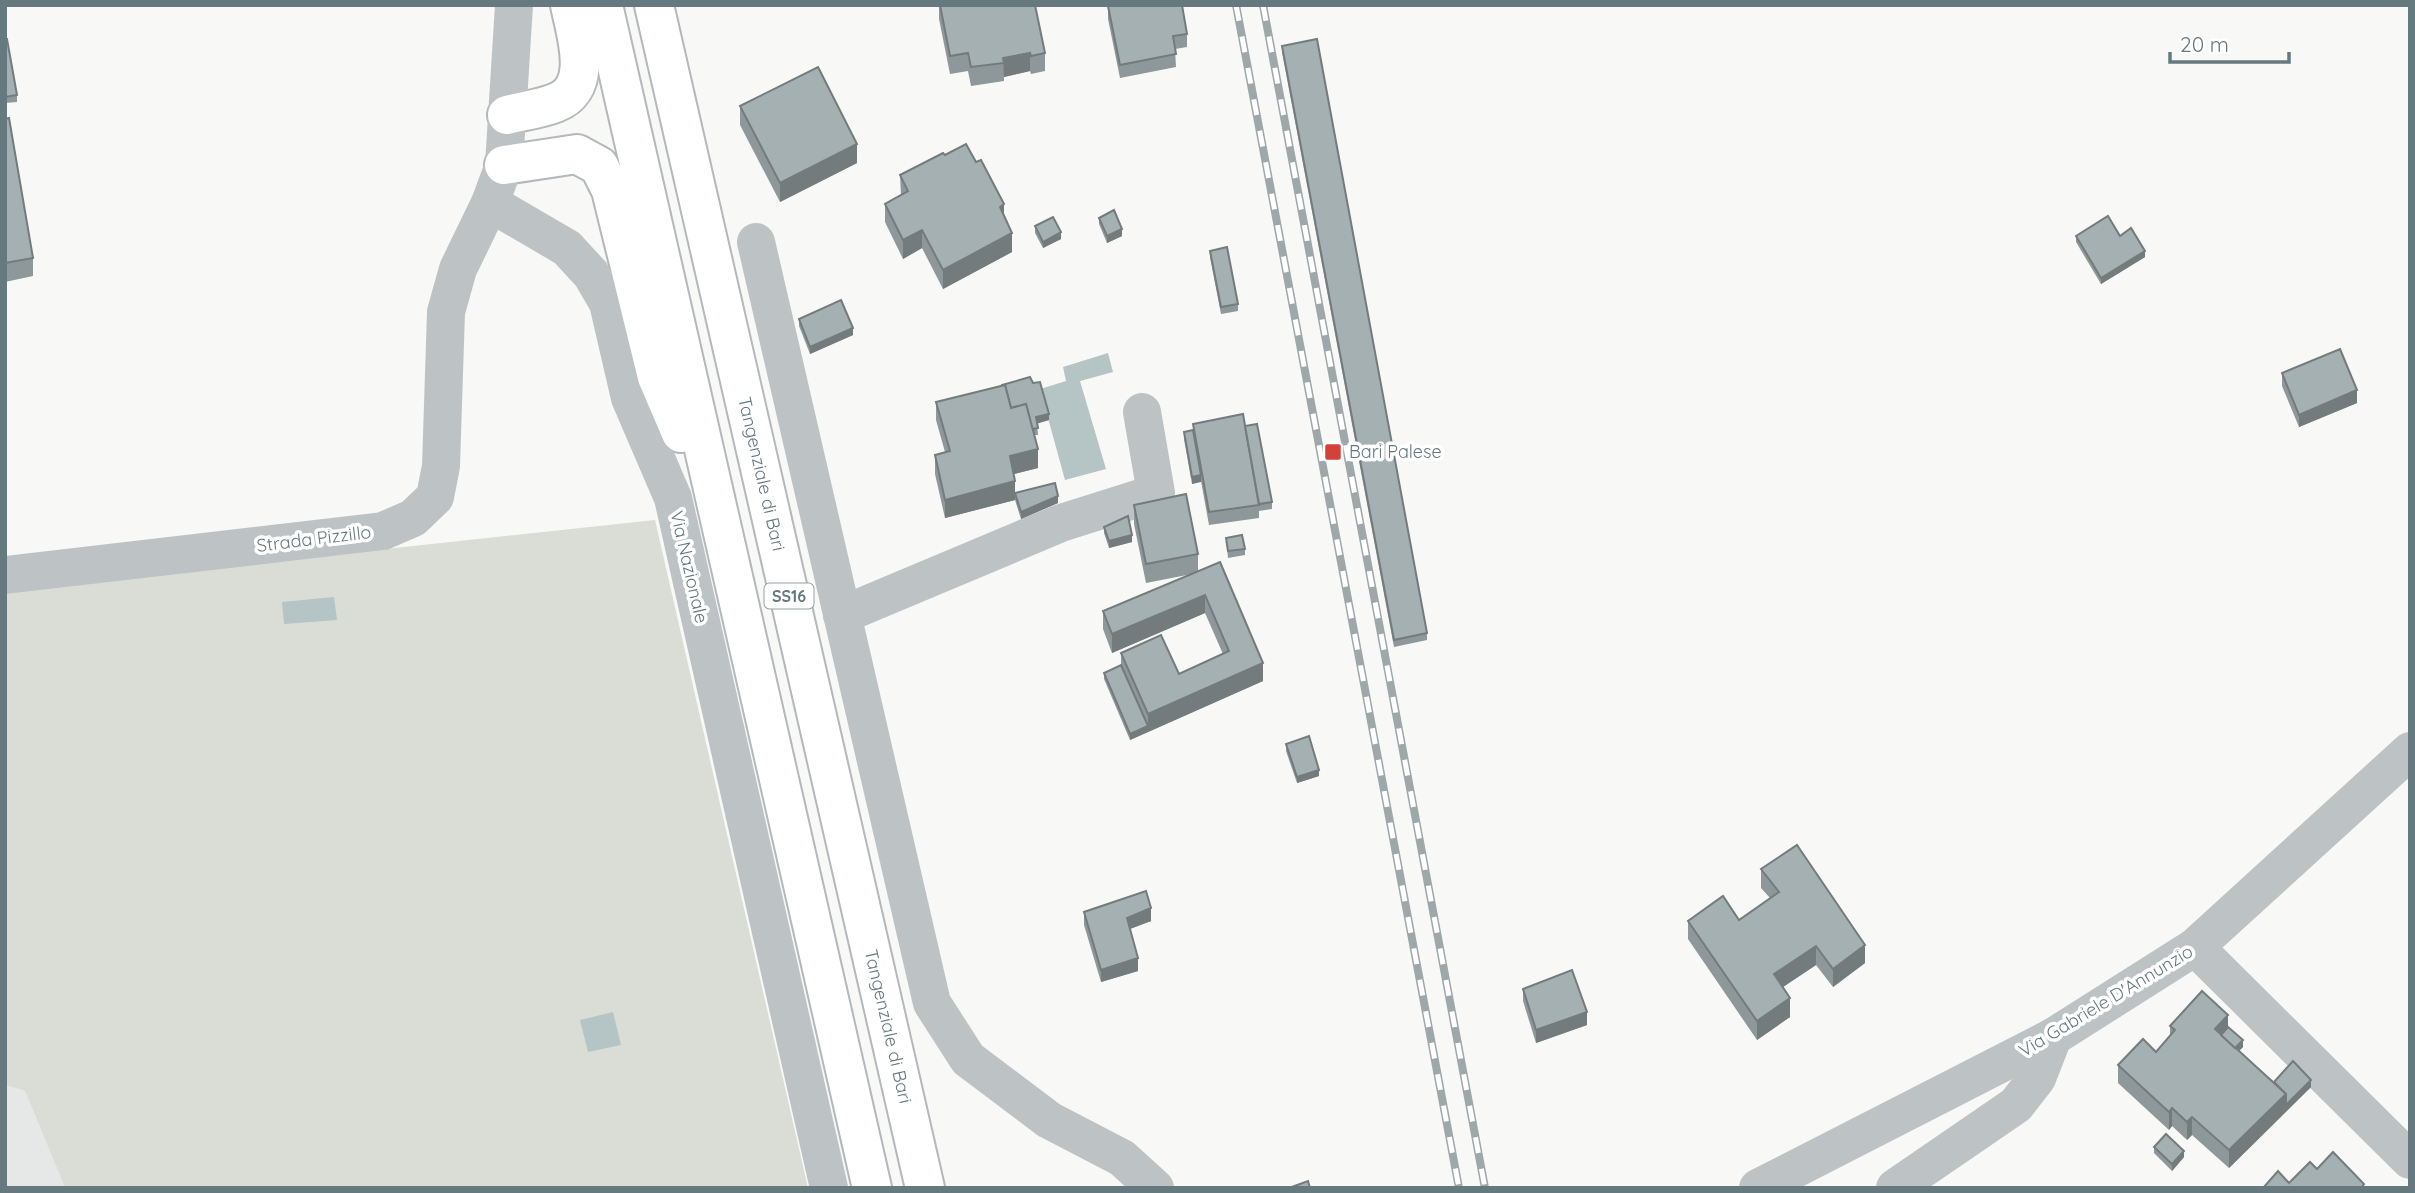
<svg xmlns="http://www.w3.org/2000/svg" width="2415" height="1193" viewBox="0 0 2415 1193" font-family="Quicksand,sans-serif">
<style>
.built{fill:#e6e8e7}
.green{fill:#daddd6}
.water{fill:#b5c4c5}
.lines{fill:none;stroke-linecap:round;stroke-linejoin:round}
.highway-casing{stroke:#b3b8ba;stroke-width:42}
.minor{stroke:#bdc3c5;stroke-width:38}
.highway{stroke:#fff;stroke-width:38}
.rail-casing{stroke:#9ea7aa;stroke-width:8}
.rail{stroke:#fff;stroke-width:5;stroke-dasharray:16;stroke-linecap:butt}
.wall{fill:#8e979a}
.shaded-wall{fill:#747b7d}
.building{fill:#a5b0b3;stroke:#747b7d;stroke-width:2}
.poi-dot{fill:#d4403a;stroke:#fff;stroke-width:2.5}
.labels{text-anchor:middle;stroke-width:7;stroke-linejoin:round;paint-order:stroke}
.shield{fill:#fff;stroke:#94a1a5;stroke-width:2}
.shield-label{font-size:16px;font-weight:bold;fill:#66797f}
.poi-label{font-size:18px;fill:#66797f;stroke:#fff;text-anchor:start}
.street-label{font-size:18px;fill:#66797f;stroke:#fff}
</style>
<rect width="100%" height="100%" fill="#f8f8f6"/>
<path class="built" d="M5,1085L25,1091L65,1188H5Z"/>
<path class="green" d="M655,520L808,1188H65L25,1091L5,1085V590Z"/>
<g class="water">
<path d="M1108,353L1113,372L1080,381L1106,469L1065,480L1040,389L1066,381L1063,367Z"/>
<path d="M334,597L337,620L284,624L282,602Z"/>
<path d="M613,1012L621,1045L588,1052L580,1020Z"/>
</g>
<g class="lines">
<g class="highway-casing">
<g id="highway">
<path d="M603,5L872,1188"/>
<path id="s1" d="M654,5L925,1188"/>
<path d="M507,115C522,111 540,109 555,103C595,88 576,35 570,5"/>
<path d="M504,165L577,154L599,166L611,190L657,377L681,433"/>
</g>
</g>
<g class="minor">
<path d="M490,203L567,248L591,274L608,303L630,398L673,498L829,1188"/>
<path d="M756,242L932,1003L968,1059L1049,1120L1122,1158L1155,1188"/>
<path d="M5,575L383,531L413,518L435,497L441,466L446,312L458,269L490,203L504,165L514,5"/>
<path d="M842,615L1061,523L1156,493L1142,412"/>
<path d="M2195,947L2410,1160"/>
<path d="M1758,1188L2053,1037L2195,947L2410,751"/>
<path d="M1895,1188L2016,1105L2037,1078L2053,1037"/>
</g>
<use href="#highway" class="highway"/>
<g class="rail-casing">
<g id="rail">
<path d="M1236,5L1459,1188"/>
<path d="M1263,5L1485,1188"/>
</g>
</g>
<use href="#rail" class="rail"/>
</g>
<g class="wall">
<path d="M939,5H1035L1045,53V71L1031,74L1030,71L1004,77V81L971,86L968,71L950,74L939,19Z"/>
<path d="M1108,6L1187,34V47L1175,49L1176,67L1120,78L1108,19Z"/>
<path d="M5,39L17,95V102L5,103Z"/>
<path d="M1282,46L1427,633V640L1394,647L1282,52Z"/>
<path d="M740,106L857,163L780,202L740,125Z"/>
<path d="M5,119L33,258V276L5,282Z"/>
<path d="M900,175L1004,216L1012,252L943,289L922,248L903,259L885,222V204L901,195Z"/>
<path d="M1099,218L1122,236L1107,243L1099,224Z"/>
<path d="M1035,226L1061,239L1043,248L1035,233Z"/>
<path d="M2076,236H2120L2145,257L2101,284L2076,242Z"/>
<path d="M1210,251L1238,304V311L1221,314L1210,257Z"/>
<path d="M799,319L853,335L810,354L799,326Z"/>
<path d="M2282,373L2357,403L2299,427L2282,386Z"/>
<path d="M936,402L1049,420L1037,423L1038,435H1034L1038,468L1014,474L1015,493L1058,503L1021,519L1015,500L945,518L935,474V455L945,452L936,420Z"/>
<path d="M1193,424L1245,426L1272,502V509L1259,511V518L1209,525L1201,481L1192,484L1184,439V432L1193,430Z"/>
<path d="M1134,505L1198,554V571L1263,681L1130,740L1104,679V673L1121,665V653L1179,674L1223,654L1205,613L1112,653L1103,629V611L1192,574L1146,583L1134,524Z"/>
<path d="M1104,527L1132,542L1109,548L1104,533Z"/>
<path d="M1226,538L1245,549V555L1228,558Z"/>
<path d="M1286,744L1319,776L1297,783L1286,751Z"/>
<path d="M1761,869L1865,963L1833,987L1816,965L1783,987L1790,1017L1757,1040L1688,939V921L1739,920L1770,898L1761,888Z"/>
<path d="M1084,912L1151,921L1130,929L1138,971L1101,982L1084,925Z"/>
<path d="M1523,989L1587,1025L1536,1043L1523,1001Z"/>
<path d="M2170,1026L2228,1027L2243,1047L2239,1051L2274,1082L2311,1087L2229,1168L2192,1135L2187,1140L2172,1126L2169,1130L2118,1083V1065L2156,1052L2170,1036Z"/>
<path d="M2154,1147L2184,1157L2172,1171L2154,1153Z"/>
</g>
<g class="shaded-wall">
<path d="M1030,53V71L1004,77L1003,58Z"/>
<path d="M857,144V163L780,202V183Z"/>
<path d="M1004,204V222L1000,207Z"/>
<path d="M1122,229V236L1107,243V236Z"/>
<path d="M922,230V248L903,259V240Z"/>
<path d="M1061,232V239L1043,248V242Z"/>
<path d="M1012,233V252L943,289V270Z"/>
<path d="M2145,251V257L2101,284V278Z"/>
<path d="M853,328V335L810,354V347Z"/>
<path d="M2357,390V403L2299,427V415Z"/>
<path d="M1049,414V420L1036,424V417Z"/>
<path d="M1038,449V468L1010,475V456Z"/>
<path d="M1201,475V482L1192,484V477Z"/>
<path d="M1015,481V500L945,518V500Z"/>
<path d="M1058,496V503L1021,519V512Z"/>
<path d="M1132,535V542L1109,548V541Z"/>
<path d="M1205,595V613L1112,653V634Z"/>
<path d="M1263,663V681L1130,740V734L1148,726V714Z"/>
<path d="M1319,770V776L1297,783V777Z"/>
<path d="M1151,908V921L1127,930V918Z"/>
<path d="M1865,945V963L1833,987V969Z"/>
<path d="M1816,946V965L1774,993V974Z"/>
<path d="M1138,958V971L1101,982V970Z"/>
<path d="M1790,998V1017L1757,1040V1021Z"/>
<path d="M1587,1012V1025L1536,1043V1030Z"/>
<path d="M2228,1015V1034L2218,1044L2215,1029Z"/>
<path d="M2243,1040V1047L2230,1060V1054Z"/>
<path d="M2311,1080V1087L2229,1168V1150L2286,1094Z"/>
<path d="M2172,1108V1126L2169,1130V1112Z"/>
<path d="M2192,1117V1135L2187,1140V1122Z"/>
<path d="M2184,1151V1157L2172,1171V1164Z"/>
</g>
<g class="building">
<path d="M940,5H1035L1045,53L1031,56L1030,53L1003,58L1004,63L971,67L968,53L950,56Z"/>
<path d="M1113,5H1182L1187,34L1173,36L1176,54L1120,65L1108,6Z"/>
<path d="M5,39H7L17,95L5,97Z"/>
<path d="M1317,39L1427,633L1394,640L1282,46Z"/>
<path d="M818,67L857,144L780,183L740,106Z"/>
<path d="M9,118L33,258L5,263V119Z"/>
<path d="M966,144L976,162L981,160L1004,204L1000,207L1012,233L943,270L922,230L903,240L885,204L908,191L900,175L943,153L945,155Z"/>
<path d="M1114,210L1122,229L1107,236L1099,218Z"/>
<path d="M2108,216L2120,236L2131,228L2145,251L2101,278L2076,236Z"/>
<path d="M1053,217L1061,232L1043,242L1035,226Z"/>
<path d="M1227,247L1238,304L1221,307L1210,251Z"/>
<path d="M841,300L853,328L810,347L799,319Z"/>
<path d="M2340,349L2357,390L2299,415L2282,373Z"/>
<path d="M1030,377L1033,383L1040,382L1049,414L1036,417L1038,428L1032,429L1026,404L1011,408L1005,385L1002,386V385Z"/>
<path d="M1005,385L1011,408L1026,404L1038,449L1010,456L1015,481L945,500L935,455L950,451L936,402Z"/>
<path d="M1243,414L1259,505L1209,512L1193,424Z"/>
<path d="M1257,424L1272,502L1259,504L1245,426Z"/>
<path d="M1193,430L1201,475L1192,477L1184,432Z"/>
<path d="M1055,483L1058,496L1021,512L1015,493Z"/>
<path d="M1186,494L1198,554L1146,564L1134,505Z"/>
<path d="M1128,516L1132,535L1109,541L1104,527Z"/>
<path d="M1242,535L1245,549L1228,551L1226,538Z"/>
<path d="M1220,562L1263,663L1148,714L1121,653L1161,635L1179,674L1229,651L1205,595L1112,634L1103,611Z"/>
<path d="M1121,665L1148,726L1130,734L1104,673Z"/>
<path d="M1309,736L1319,770L1297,777L1286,744Z"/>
<path d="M1797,845L1865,945L1833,969L1816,946L1774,974L1790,998L1757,1021L1688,921L1723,896L1739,920L1779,892L1761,869Z"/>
<path d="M1146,891L1151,908L1127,918L1138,958L1101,970L1084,912Z"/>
<path d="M1572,970L1587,1012L1536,1030L1523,989Z"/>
<path d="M2202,991L2228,1015L2215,1029L2286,1094L2229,1150L2192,1117L2187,1122L2172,1108L2169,1112L2118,1065L2143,1039L2156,1052L2175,1030L2170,1026Z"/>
<path d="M2228,1027L2243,1040L2235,1048L2221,1035Z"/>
<path d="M2293,1061L2311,1080L2286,1105V1094L2274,1082Z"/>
<path d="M2166,1134L2184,1151L2172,1164L2154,1147Z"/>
<path d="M2333,1152L2364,1184L2361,1188H2263L2278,1171L2289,1183L2310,1162L2317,1169Z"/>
<path d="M1308,1181L1310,1188H1289Z"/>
</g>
<rect class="poi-dot" x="1324" y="443" width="18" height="18" rx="3.5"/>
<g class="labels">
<rect class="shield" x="764.5" y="583.5" width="49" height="25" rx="5"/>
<g class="shield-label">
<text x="789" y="602">SS16</text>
</g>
<g class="poi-label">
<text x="1349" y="458">Bari Palese</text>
</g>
<g class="street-label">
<text dy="6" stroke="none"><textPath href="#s1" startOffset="481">Tangenziale di Bari</textPath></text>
<text transform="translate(314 539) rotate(-7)" y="6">Strada Pizzillo</text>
<text transform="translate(689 567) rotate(77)" y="6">Via Nazionale</text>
<text transform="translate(2106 1001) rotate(-31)" y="6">Via Gabriele D'Annunzio</text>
<text dy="6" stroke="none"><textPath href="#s1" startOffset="1048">Tangenziale di Bari</textPath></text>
</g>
</g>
<rect width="2415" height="1193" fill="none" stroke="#66797f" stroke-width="14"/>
<path d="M2170 52v10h119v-10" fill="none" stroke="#66797f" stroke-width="3.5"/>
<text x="2180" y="52" font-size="21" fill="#66797f" stroke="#ffffff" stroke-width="5" paint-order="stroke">20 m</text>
</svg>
